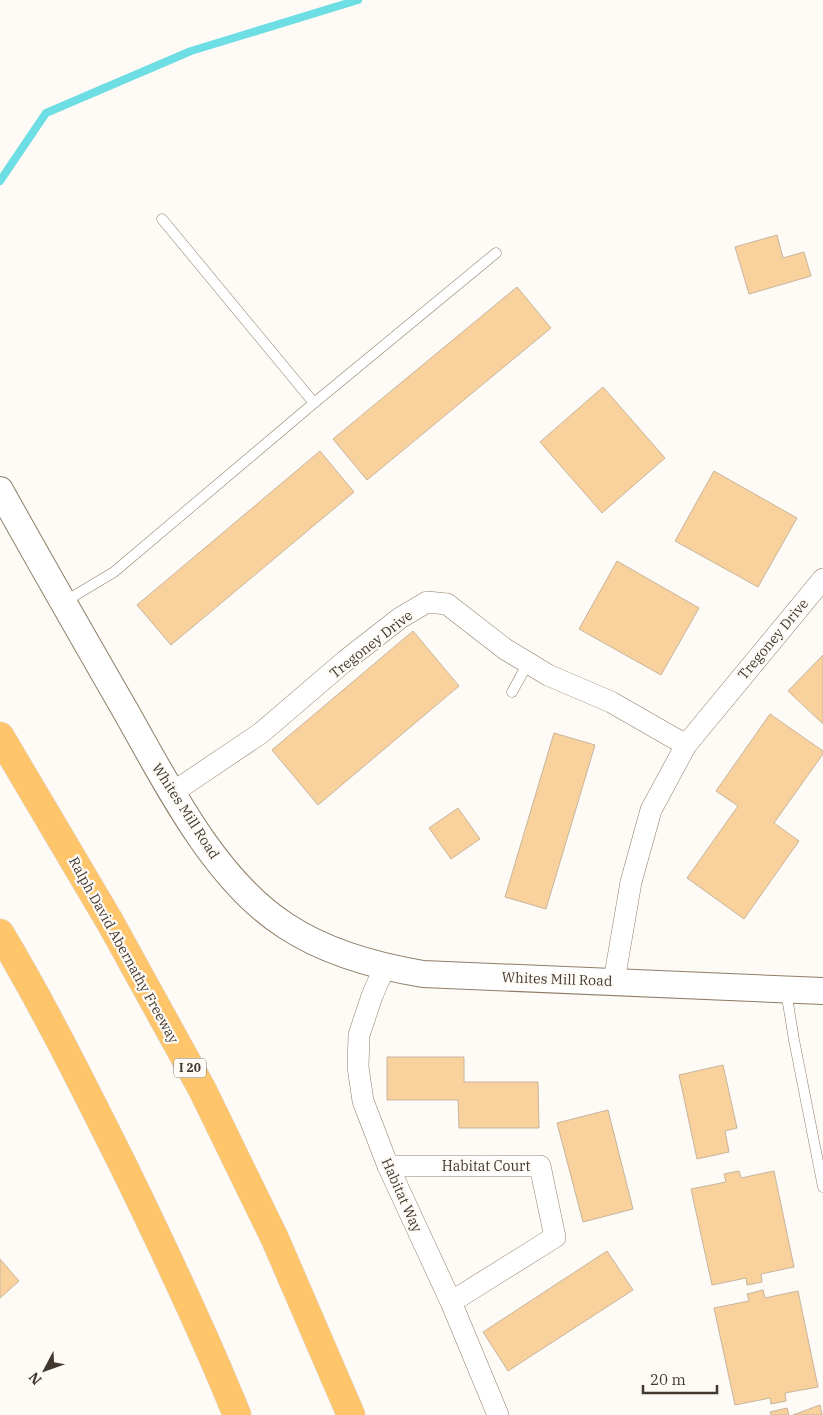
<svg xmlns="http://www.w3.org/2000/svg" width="823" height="1415" viewBox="0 0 823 1415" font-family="'IBM Plex Serif',serif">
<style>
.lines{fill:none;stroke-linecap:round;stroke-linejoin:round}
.stream{stroke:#6ddee3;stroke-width:8}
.building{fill:#f9d19c;stroke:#c7b59d}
.service-casing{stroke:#8e7d67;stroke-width:11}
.minor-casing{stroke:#8e7d67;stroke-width:22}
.tertiary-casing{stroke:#8e7d67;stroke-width:28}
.motorway-casing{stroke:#d9d7d6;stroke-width:29}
.service{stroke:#fff;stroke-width:10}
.minor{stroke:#fff;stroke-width:21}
.tertiary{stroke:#fff;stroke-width:26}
.motorway{stroke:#fec56b;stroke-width:28}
.labels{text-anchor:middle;stroke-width:4.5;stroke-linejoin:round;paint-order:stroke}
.shield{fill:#fefaf5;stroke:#7a736b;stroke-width:1}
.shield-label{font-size:12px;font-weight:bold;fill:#413930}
.street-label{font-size:14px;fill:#413930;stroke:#fefaf5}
</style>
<rect width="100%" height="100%" fill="#fefaf5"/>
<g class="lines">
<path class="stream" d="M0,181L46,113L191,51L358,0"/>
</g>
<g class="building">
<path d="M777,235L783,258L804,252L811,276L749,294L735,247Z"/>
<path d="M517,287L551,328L367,480L333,439Z"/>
<path d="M603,387L665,458L602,513L540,442Z"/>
<path d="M320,451L354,492L171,645L137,605Z"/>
<path d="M714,471L797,518L758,587L675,541Z"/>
<path d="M617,561L699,608L661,675L579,629Z"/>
<path d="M413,631L459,686L318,805L272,750Z"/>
<path d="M823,655V724L788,691Z"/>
<path d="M770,714L823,751V754L774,823L799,841L744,919L687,878L738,806L716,791Z"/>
<path d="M554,733L595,745L546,909L505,897Z"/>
<path d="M458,808L480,839L451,859L429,828Z"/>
<path d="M387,1057H464V1082H538L539,1128H459L458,1100H387Z"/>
<path d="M723,1065L737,1128L725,1131L729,1152L697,1159L679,1075Z"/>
<path d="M608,1110L633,1209L583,1222L557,1123Z"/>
<path d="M739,1171L741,1178L774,1171L794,1267L761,1274L762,1282L747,1285L746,1278L712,1285L691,1189L726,1182L724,1174Z"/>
<path d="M607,1251L633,1290L508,1371L483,1332Z"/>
<path d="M0,1259L19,1281L0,1298Z"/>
<path d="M763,1290L765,1298L798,1291L818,1387L785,1393L786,1401L771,1404L770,1398L735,1405L714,1308L749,1301L747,1294Z"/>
<path d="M820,1405L822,1415H793Z"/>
<path d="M787,1408L789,1415H771L770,1412Z"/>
</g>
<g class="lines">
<g class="service-casing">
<g id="service">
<path d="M162,219L314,403"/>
<path d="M64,602L114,572L314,403L496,253"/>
<path d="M512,692L528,663"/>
<path d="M786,991L794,1040L823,1187"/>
</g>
</g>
<g class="minor-casing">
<g id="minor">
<path d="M172,793L261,733L345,661L400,618L427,602L447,604L505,649L548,675L611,702L686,745"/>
<path d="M384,968L372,996L359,1035L358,1067L363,1101L388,1166L451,1302L498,1415"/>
<path d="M614,981L631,882L651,810L686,745L823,579"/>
<path d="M388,1166H540L555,1237L451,1302"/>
</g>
</g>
<g class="tertiary-casing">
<path id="tertiary" d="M0,490C41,564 83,637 125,710C166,782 214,880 286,926C327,953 375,966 423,974L823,991"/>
</g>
<g class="motorway-casing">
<g id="motorway">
<path d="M0,736L110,922L202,1089L275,1239L351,1415"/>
<path d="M0,933C45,1008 85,1089 124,1167C164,1249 203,1331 237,1415"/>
</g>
</g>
<use href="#service" class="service"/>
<use href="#minor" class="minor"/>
<use href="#tertiary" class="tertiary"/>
<use href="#motorway" class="motorway"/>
</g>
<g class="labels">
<rect class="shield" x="174" y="1058.5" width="32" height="19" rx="4"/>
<g class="shield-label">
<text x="190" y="1072">I 20</text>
</g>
<g class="street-label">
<text transform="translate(773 639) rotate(-50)" y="5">Tregoney Drive</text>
<text transform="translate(371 644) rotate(-38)" y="5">Tregoney Drive</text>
<text transform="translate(186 811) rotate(57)" y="5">Whites Mill Road</text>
<text transform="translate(124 950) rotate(61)" y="5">Ralph David Abernathy Freeway</text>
<text transform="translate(557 979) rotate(2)" y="5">Whites Mill Road</text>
<text x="486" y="1171">Habitat Court</text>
<text transform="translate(402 1195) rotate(66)" y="5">Habitat Way</text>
</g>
</g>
<g transform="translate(45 1370) rotate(229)" stroke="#fefaf5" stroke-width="4" paint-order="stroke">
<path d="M0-4L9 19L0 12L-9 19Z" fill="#413930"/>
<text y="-8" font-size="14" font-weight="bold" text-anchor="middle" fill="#413930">N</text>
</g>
<path d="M643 1385v8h74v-8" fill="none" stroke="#413930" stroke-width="2.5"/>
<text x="650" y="1385" font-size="15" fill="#413930" stroke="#fefaf5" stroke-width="4" paint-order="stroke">20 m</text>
</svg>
